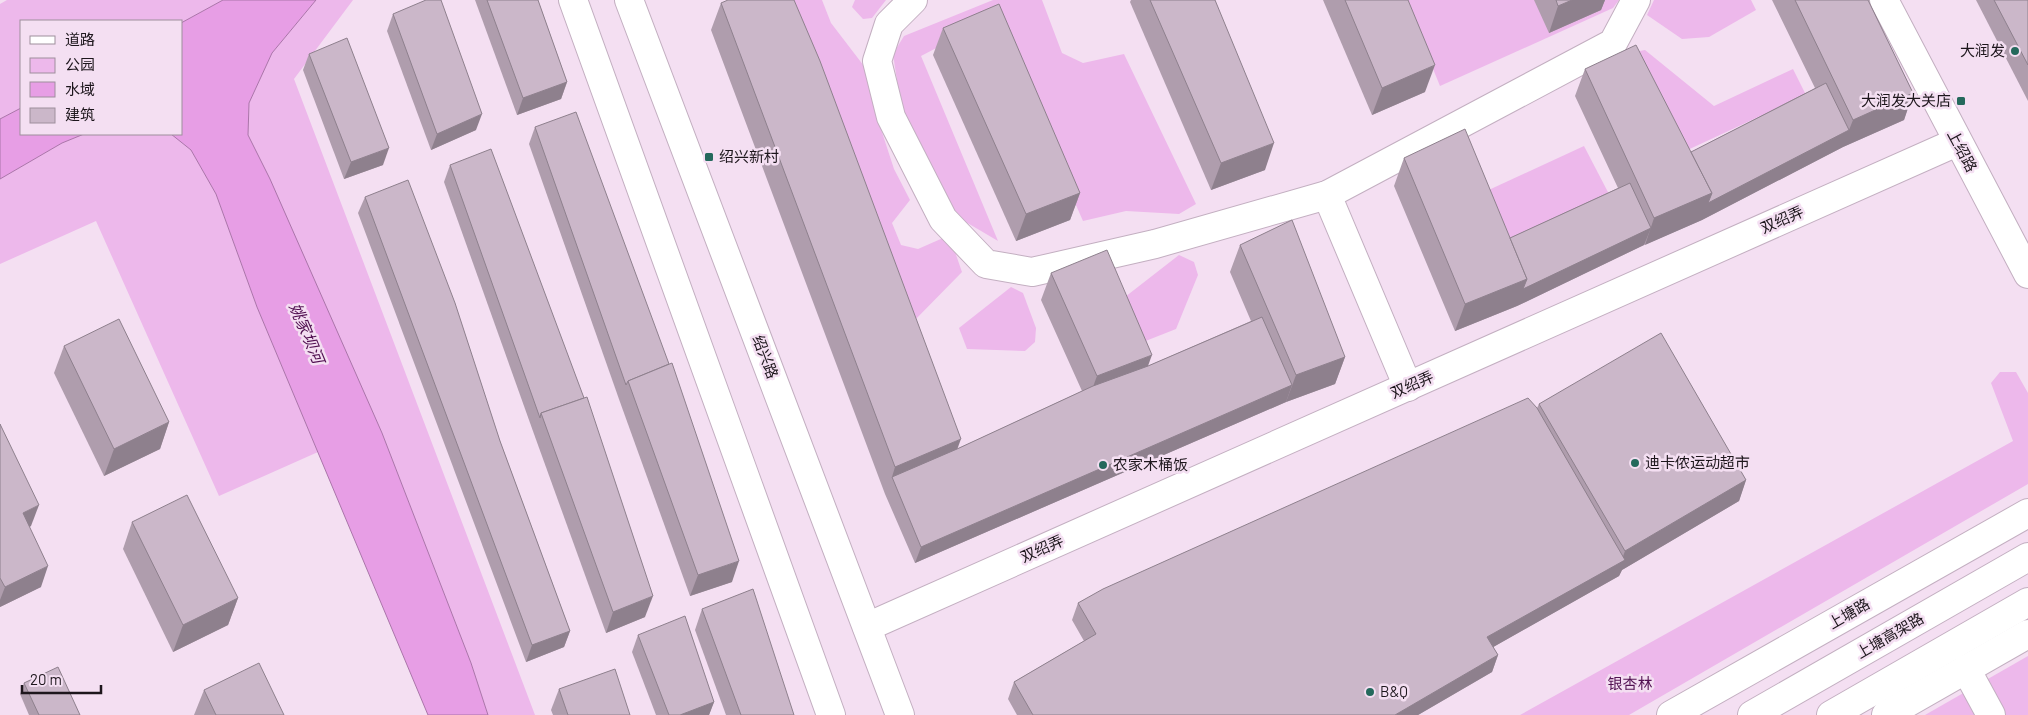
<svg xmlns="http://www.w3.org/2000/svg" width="2028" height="715" viewBox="0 0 2028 715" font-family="Barlow,'Noto Sans SC',sans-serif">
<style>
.green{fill:#edb8eb}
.water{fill:#e79ee5;stroke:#aa75a9}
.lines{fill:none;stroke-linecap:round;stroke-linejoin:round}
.minor-casing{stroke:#c3afc1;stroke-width:30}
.major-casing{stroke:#c3afc1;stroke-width:30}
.highway-casing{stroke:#c3afc1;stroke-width:30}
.minor{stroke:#fff;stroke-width:28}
.major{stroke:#fff;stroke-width:28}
.highway{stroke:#fff;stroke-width:28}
.wall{fill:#af9dad}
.shaded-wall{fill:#8e808d}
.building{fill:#cbb7c9;stroke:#8e808d}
.poi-dot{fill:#24695c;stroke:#f4dff2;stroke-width:2}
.labels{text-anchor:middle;stroke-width:5;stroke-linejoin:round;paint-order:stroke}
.poi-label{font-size:15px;fill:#1d161c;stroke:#f4dff2;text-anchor:start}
.street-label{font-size:15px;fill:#1d161c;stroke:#f4dff2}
.park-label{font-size:15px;fill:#521152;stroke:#f4dff2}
.water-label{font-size:16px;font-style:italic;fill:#511051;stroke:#f4dff2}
</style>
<rect width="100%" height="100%" fill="#f4dff2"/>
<g class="green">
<path d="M7,0H223L181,23V21H21V108L0,119V4Z"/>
<path d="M316,0H353L294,79L535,715H488L471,663L382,433L248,135L249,103L272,53Z"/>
<path d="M782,0H822L831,23L867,70L878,120L894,169L910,200L892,223L901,245L918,249L943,238L954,249L962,272L911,324Z"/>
<path d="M855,0H886L872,18L863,19L852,7Z"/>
<path d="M993,0H1042L1062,53L1083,63L1124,54L1196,204L1179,214L1126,211L1083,221L994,18L921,56L998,241L959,218L947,203L901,107L893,54L904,36Z"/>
<path d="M1405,0H1619L1613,8L1440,86Z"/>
<path d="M1654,0H1751L1756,10L1709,37L1682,39L1647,15Z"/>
<path d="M1645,50L1714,106L1793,69L1806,95L1681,153L1629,53Z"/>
<path d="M84,134H171L191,150L216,194L257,307L318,452L219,496L96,221L0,264V179L62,143Z"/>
<path d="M1584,146L1610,196L1502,247L1480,194Z"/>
<path d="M1179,255L1194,262L1198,275L1176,329L1138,344L1125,297Z"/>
<path d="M1011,287L1023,293L1036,328L1035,342L1025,351L967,349L959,328Z"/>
<path d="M2000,372H2016L2028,393V484L1629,715H1520L2013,441L1991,383Z"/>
<path d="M2028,656V715H1925Z"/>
</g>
<g class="water">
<path d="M223,0H316L272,53L249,103L248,135L270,179L382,433L471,663L488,715H428L257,307L216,194L191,150L171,134H181V23Z"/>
<path d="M21,108V134H84L62,143L0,179V119Z"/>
</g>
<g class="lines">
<g class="minor-casing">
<g id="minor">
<path d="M913,0L889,24L877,61L891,117L943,219L986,264L1032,272L1155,244L1327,195L1613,43L1636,0"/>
<path d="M1884,0L2028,274"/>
<path d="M1327,195L1408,387"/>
<path d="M867,627L1957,142"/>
<path d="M1966,669L1991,715"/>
</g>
</g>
<g class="major-casing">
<g id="major">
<path d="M573,0L831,715"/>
<path d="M629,0L900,715"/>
<path d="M1671,715L2028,513"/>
<path d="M1886,715L2028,634"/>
</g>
</g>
<g class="highway-casing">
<g id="highway">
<path d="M1752,715L2028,557"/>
<path d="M1831,715L2028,602"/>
</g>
</g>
<use href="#minor" class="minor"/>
<use href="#major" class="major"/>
<use href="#highway" class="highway"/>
</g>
<g class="wall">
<path d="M475,0H538L567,82L561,99L517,115Z"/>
<path d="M1131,0H1215L1265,170L1211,190L1130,2Z"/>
<path d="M1323,0H1408L1425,92L1372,115Z"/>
<path d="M1534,0H1605L1601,10L1549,33Z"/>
<path d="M1772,0H1868L1913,93L1904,120L1843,147L1702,220L1644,245L1517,306L1455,331L1394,186L1404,158L1510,238L1618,188L1575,96L1585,69L1691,152L1815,88Z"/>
<path d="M1976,0H2028V101Z"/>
<path d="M721,3L957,449L1082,391L1041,300L1051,273L1148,366L1251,321L1230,272L1240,245L1345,357L1335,384L1286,402L915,563L885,494L711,30Z"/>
<path d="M393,14L476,130L431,150L387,31Z"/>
<path d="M943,28L1080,193L1070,220L1016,241L933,55Z"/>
<path d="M309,54L383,165L344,179L303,70Z"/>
<path d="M535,127L732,582L690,596L620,402L529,144Z"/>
<path d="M450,165L645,617L606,633L534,434L444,182Z"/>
<path d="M365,197L500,441L570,631L564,647L526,662L358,213Z"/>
<path d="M64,346L169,422L160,449L104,476L54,373Z"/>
<path d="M1539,404L1746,480L1739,501L1622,570L1619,576L1493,647L1498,655L1492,672L1418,715H1017L1008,699L1014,682L1084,641L1072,620L1078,603L1537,408Z"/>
<path d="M0,424L31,526L29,527L41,587L0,607Z"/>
<path d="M132,522L238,598L228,625L173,652L123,549Z"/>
<path d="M702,609L794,715H726L695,630Z"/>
<path d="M638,635L714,702L709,715H656L632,652Z"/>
<path d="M24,683L80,715H29L20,694Z"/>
<path d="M559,689L630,715H553L551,710Z"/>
<path d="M204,690L284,715H194Z"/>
</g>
<g class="shaded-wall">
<path d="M1572,0H1605L1601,10L1549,33L1558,6Z"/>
<path d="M1435,65L1425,92L1372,115L1382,88Z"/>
<path d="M567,82L561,99L517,115L523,98Z"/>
<path d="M1913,93L1904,120L1843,147L1702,220L1645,245L1654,218L1849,130L1853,120Z"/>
<path d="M482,114L476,130L431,150L437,134Z"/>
<path d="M1274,143L1265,170L1211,190L1221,163Z"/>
<path d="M389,148L383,165L344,179L351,162Z"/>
<path d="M1080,193L1070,220L1016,241L1026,214Z"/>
<path d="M1651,228L1644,245L1517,306L1455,331L1465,304Z"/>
<path d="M1152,355L1142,382L1087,403L1097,376Z"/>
<path d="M1345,357L1335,384L1286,402L1296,375Z"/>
<path d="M1292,385L1286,402L915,563L921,547Z"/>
<path d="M169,422L160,449L104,476L114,449Z"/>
<path d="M961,439L951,466L892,477L895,467Z"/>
<path d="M1746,480L1739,501L1622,570L1619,576L1481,654L1487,637L1621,562L1625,551Z"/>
<path d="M39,505L31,526L15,534L23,513Z"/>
<path d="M739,561L732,582L690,596L698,575Z"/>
<path d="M48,566L41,587L0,607V600L5,587Z"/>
<path d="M653,596L645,617L606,633L613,612Z"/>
<path d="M238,598L228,625L173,652L183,625Z"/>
<path d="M570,631L564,647L526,662L532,645Z"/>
<path d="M1498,655L1492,672L1418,715H1395Z"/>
<path d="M714,702L709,715H680Z"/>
</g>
<g class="building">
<path d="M426,0H441L482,114L437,134L393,14Z"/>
<path d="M487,0H538L567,82L523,98Z"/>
<path d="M728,0H794L820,61L961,439L895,467L721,3Z"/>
<path d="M1150,0H1215L1274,143L1221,163Z"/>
<path d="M1345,0H1408L1435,65L1382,88Z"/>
<path d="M1556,0H1572L1558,6Z"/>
<path d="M1795,0H1868L1913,93L1853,120Z"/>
<path d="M1994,0H2028V65Z"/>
<path d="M999,4L1080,193L1026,214L943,28Z"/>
<path d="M347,38L389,148L351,162L309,54Z"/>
<path d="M1636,45L1712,193L1654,218L1585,69Z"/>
<path d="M1826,83L1849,130L1708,203L1712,193L1691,152Z"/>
<path d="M576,112L669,364L628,381L626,385L535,127Z"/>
<path d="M1465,129L1527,279L1465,304L1404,158Z"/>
<path d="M491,149L584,398L541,413L540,418L450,165Z"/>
<path d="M408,180L455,303L500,441L570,631L532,645L365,197Z"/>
<path d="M1630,183L1651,228L1523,289L1527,279L1510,238Z"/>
<path d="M1292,220L1345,357L1296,375L1240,245Z"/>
<path d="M1107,250L1152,355L1097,376L1051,273Z"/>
<path d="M1262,317L1292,385L921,547L892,477L957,449L1093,386L1148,366Z"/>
<path d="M119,319L169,422L114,449L64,346Z"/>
<path d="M1661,333L1746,480L1625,551L1539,404Z"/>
<path d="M672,363L739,561L698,575L628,381Z"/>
<path d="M587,397L653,596L613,612L541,413Z"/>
<path d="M1528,398L1537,408L1625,560L1487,637L1498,655L1395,715H1033L1014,682L1096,634L1078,603L1103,589Z"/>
<path d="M0,424L39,505L23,513L48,566L5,587L0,578Z"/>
<path d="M187,495L238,598L183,625L132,522Z"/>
<path d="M753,589L794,715H741L702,609Z"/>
<path d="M685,616L714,702L680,715H669L638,635Z"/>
<path d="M259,663L284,715H216L204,690Z"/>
<path d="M58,667L80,715H39L24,683Z"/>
<path d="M615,669L630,715H568L559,689Z"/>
</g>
<g class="poi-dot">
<circle cx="2015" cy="51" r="5"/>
<rect x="1956" y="96" width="10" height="10" rx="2.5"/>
<rect x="704" y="152" width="10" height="10" rx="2.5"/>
<circle cx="1635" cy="463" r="5"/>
<circle cx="1103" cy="465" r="5"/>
<circle cx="1370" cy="692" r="5"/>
</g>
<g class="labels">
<g class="poi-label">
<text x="2005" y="56" text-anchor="end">大润发</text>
<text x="1951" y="106" text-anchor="end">大润发大关店</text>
<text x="719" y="162">绍兴新村</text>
<text x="1645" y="468">迪卡侬运动超市</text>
<text x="1113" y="470">农家木桶饭</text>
<text x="1380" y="697">B&amp;Q</text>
</g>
<g class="street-label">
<text transform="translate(1962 151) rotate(62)" y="5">上绍路</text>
<text transform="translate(1782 220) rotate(-24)" y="5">双绍弄</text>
<text transform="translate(765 357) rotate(69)" y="5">绍兴路</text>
<text transform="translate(1412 385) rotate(-24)" y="5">双绍弄</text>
<text transform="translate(1042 549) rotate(-24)" y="5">双绍弄</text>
<text transform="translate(1849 614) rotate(-30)" y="5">上塘路</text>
<text transform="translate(1890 636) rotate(-30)" y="5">上塘高架路</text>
</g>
<g class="park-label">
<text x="1630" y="689">银杏林</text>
</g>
<g class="water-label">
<text transform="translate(307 333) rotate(67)" y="6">姚家坝河</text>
</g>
</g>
<rect x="20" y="20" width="162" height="115" fill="#f4dff2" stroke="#9e8f9c"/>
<rect x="30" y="36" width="25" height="8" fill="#ffffff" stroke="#9e8f9c"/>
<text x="65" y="45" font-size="15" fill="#1d161c">道路</text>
<rect x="30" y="58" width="25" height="15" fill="#edb8eb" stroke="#9e8f9c"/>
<text x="65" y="70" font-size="15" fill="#1d161c">公园</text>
<rect x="30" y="82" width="25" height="15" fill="#e79ee5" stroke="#9e8f9c"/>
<text x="65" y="95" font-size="15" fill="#1d161c">水域</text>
<rect x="30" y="108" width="25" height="15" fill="#cbb7c9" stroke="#9e8f9c"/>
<text x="65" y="120" font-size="15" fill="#1d161c">建筑</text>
<path d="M22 685v8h79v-8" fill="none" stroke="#1d161c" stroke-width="2.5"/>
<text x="30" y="685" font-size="15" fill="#1d161c" stroke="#f4dff2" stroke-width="4" paint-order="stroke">20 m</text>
</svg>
